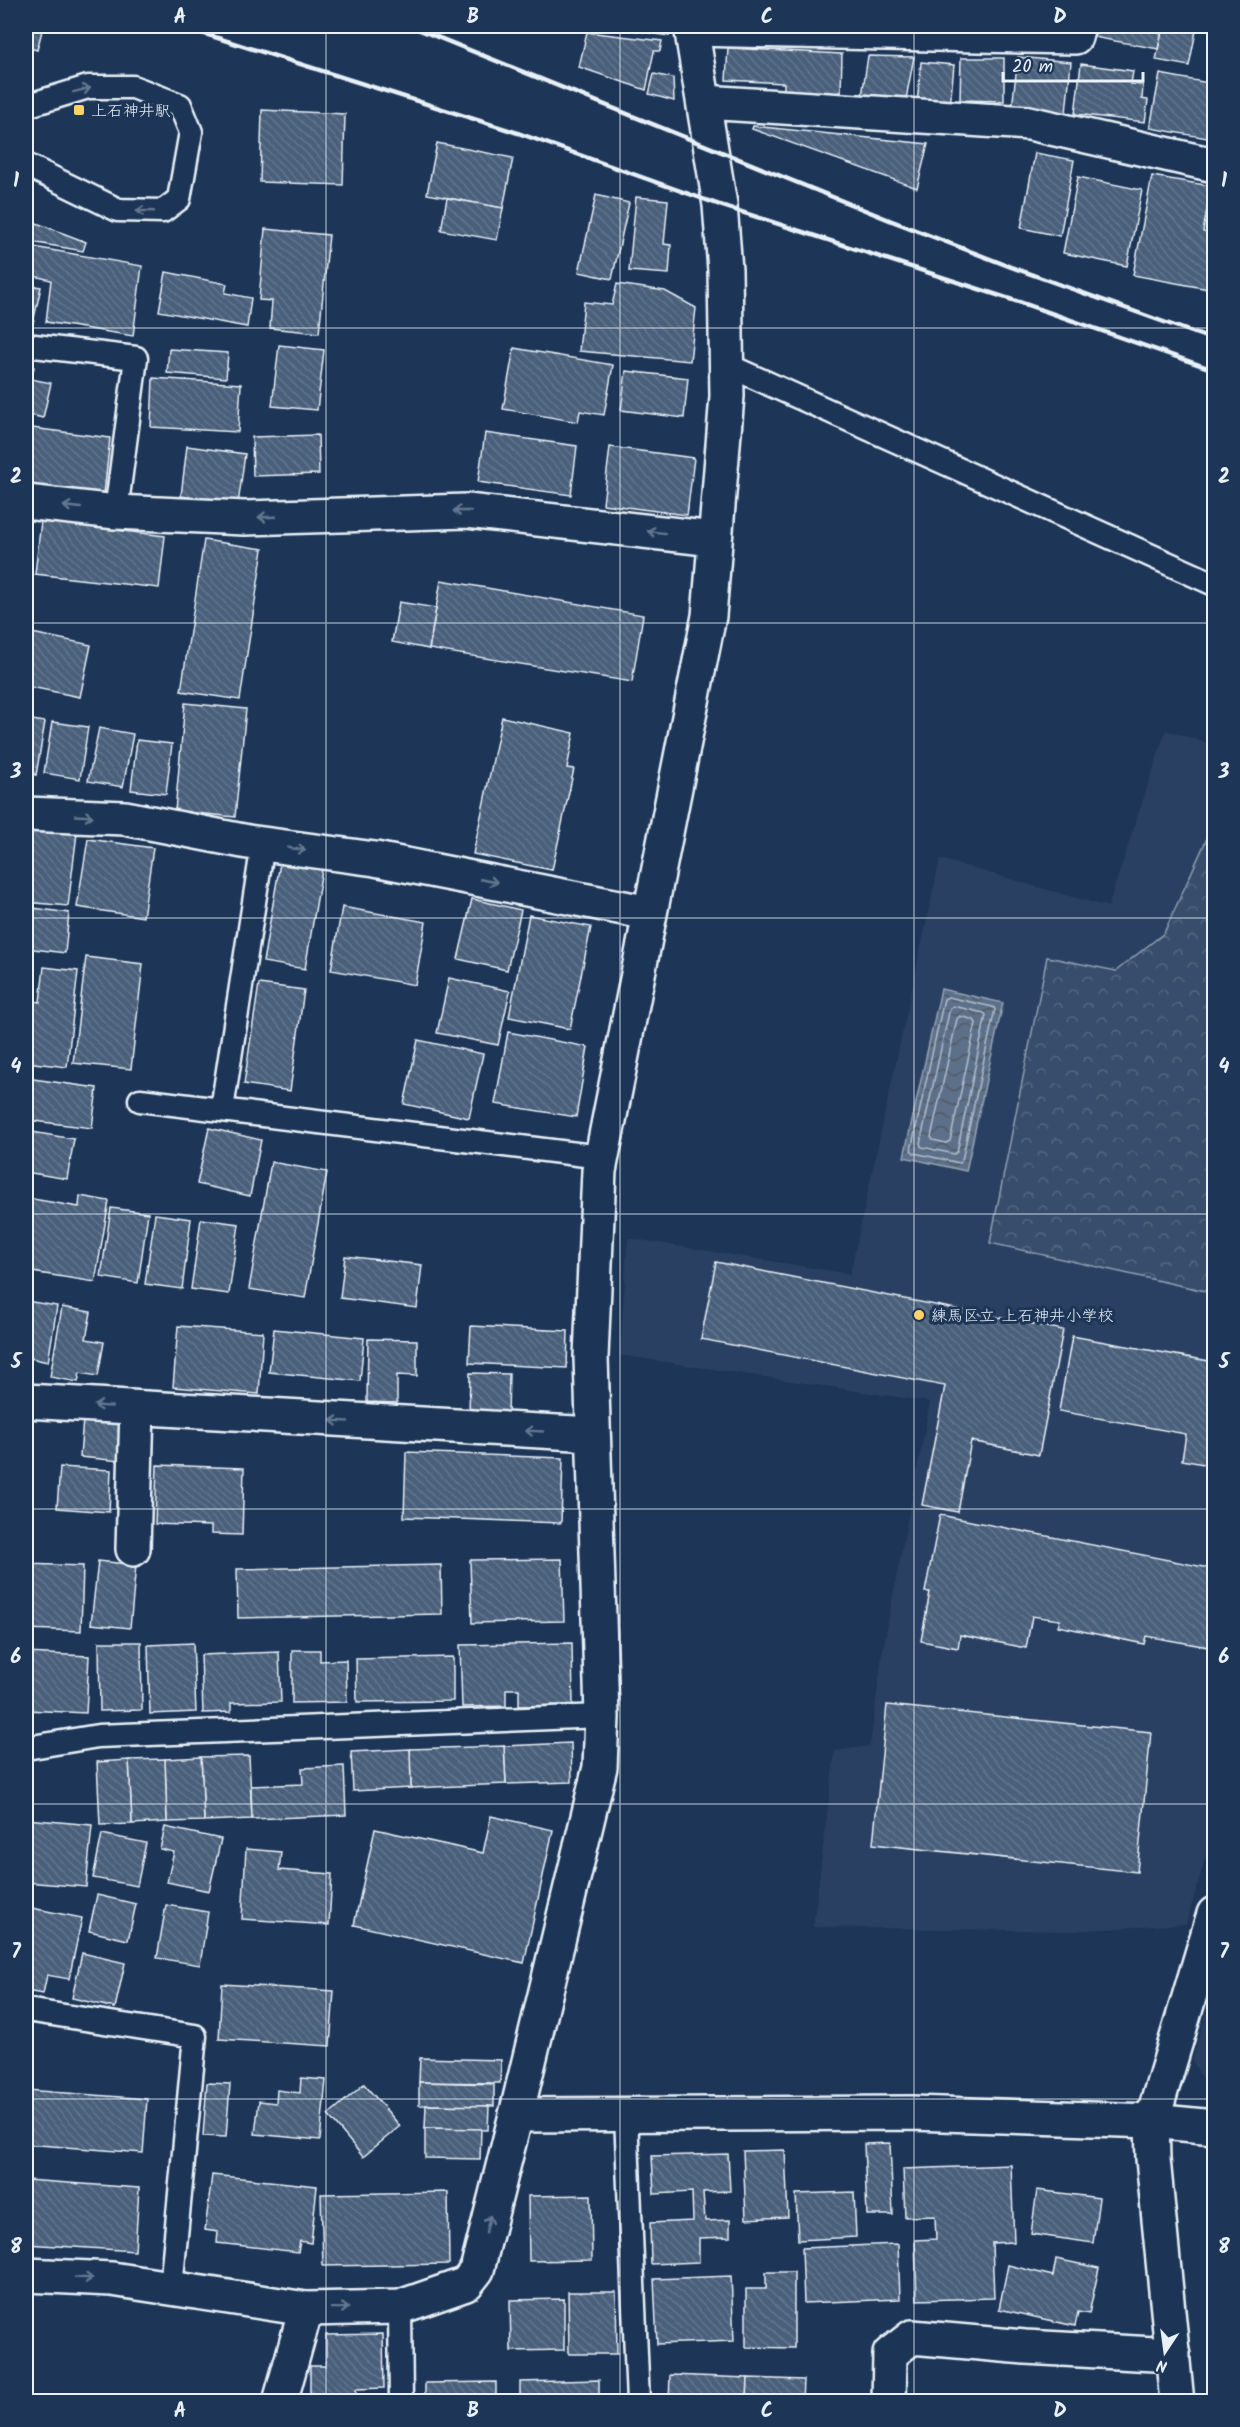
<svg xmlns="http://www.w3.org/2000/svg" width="1240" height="2427" viewBox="0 0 1240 2427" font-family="Kalam,'Klee One',sans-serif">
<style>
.built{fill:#2a4162}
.park{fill:url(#park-crowns);stroke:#909fb2;stroke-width:1.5}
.water{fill:url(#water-waves);stroke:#95a4b5;stroke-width:1.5}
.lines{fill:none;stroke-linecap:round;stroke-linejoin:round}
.shore{stroke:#b0bdcc;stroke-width:1.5}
.building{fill:url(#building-back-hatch);stroke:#e8f1f8;stroke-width:1.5}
.lane-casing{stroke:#e8f1f8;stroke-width:27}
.street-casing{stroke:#e8f1f8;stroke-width:38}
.lane{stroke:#1d3557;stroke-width:22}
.street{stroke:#1d3557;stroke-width:33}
.rail{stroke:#e8f1f8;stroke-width:4.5}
.oneway{stroke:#64778f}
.grid{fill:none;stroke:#e8f1f8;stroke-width:1.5;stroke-opacity:0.55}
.poi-dot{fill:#ffd166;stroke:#1d3557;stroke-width:2}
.labels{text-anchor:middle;stroke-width:6;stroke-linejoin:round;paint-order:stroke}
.poi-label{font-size:16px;fill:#e8f1f8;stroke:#1d3557;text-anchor:start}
.neatline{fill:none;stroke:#e8f1f8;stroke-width:2}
.grid-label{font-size:20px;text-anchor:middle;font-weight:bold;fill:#e8f1f8}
</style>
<defs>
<pattern id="park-crowns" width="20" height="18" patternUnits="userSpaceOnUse" patternTransform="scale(1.5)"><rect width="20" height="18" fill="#374d6c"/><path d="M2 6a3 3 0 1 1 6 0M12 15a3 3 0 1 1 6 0" fill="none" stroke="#546782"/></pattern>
<pattern id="water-waves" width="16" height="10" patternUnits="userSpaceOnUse" patternTransform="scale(1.5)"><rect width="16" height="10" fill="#5d7089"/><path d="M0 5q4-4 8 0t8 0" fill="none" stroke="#505a66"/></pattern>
<pattern id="building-back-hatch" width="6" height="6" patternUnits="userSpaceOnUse" patternTransform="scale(1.5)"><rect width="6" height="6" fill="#495e7a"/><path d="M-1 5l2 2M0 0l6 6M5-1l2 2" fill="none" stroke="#63768e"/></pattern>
</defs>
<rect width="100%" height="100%" fill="#1d3557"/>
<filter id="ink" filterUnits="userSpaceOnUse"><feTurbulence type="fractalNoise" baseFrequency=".0167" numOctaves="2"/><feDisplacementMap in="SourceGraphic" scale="12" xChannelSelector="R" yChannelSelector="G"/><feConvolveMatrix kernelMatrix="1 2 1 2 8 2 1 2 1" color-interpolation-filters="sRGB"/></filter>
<g filter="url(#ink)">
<g class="built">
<path d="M1166,730L1214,745V1829L1186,1924L1071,1931L813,1927L835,1751L870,1746L883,1648L930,1402L620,1355L628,1238L850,1274L940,859L1108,907Z"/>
<path d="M1214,1989V2102L1192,2060Z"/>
</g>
<path class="park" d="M1209,834L1214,836V1293L990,1243L1047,957L1116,971L1164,933Z"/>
<path class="water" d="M941,989L1003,1003L966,1171L904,1157Z"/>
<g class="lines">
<g class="shore">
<path d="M948,997L993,1007L995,1009L962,1160L960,1163L914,1153L911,1150L944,999Z"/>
<path d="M953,1006L984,1013L986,1015L957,1152L954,1154L922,1147L920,1144L950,1008Z"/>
<path d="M960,1016L974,1020L976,1023L950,1141L946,1143L933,1140L931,1137L957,1019Z"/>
</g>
</g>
<g class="building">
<path d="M26,26L43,27L37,50L26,47Z"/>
<path d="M608,26H666L669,36Z"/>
<path d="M1090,26H1163L1158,49L1088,36Z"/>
<path d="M1163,26H1197L1189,66L1156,60Z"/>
<path d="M587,32L662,41L660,51H654L646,90L579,67Z"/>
<path d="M728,48L842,54L841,93L784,91V83L726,80Z"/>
<path d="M868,56L914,57L906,99L862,96Z"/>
<path d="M1018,57L1071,62L1066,113L1012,108Z"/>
<path d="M961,58H1004V101L960,100Z"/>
<path d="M921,62L954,65L950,107L917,104Z"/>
<path d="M1081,64L1133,71L1131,84L1143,85L1142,99L1148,100L1145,122L1075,114Z"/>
<path d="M654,74L673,78L674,101L649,94Z"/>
<path d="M1160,74L1214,84L1207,138L1150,128Z"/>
<path d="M262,110L345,114L343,185L260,182Z"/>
<path d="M753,126L928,144L917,188L752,129Z"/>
<path d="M437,143L513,158L503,208L427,194Z"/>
<path d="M1035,153L1074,160L1060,236L1021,228Z"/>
<path d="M1152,176L1211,186L1203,232L1214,234V290L1133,275Z"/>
<path d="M1078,177L1142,190L1127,266L1063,253Z"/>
<path d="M596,195L629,203L612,279L579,272Z"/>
<path d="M636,197L668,200L664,244L671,245L669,274L629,271Z"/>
<path d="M447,198L503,208L497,240L441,230Z"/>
<path d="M26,219L86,242L83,251L26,241Z"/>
<path d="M265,229L329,235L319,333L270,328L272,301L259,300Z"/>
<path d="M28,246L142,266L133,336L46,322L51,280L26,274Z"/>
<path d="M166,272L227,284L225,293L251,298L247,327L159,311Z"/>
<path d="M617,284L665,291L696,308L690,361L579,351L584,302L612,305Z"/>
<path d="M26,285L41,287L31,332H26Z"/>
<path d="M279,345L324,350L317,410L272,406Z"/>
<path d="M514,348L613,365L604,415L580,411L578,422L503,409Z"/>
<path d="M169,349L228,353L226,378L167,373Z"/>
<path d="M26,365L34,367L31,379L51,383L43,418L26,414Z"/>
<path d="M626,371L688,378L684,418L621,410Z"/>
<path d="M153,378L241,384L238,432L151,427Z"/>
<path d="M32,428L110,438L104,494L26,485Z"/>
<path d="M485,433L577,446L571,495L478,482Z"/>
<path d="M318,435L319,474L253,476L252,437Z"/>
<path d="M187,446L245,454L238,504L181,496Z"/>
<path d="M610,447L694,458L687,515L603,504Z"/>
<path d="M41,521L165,536L159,588L35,574Z"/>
<path d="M204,540L263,549L240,700L181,691Z"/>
<path d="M441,580L643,615L632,682L429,649Z"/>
<path d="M399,602L436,608L429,649L392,642Z"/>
<path d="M27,632L91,645L80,697L26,686Z"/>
<path d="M185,703L246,709L235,817L175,811Z"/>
<path d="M502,717L574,733L567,768L574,769L552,870L473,854Z"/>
<path d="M26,719L45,722L36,775L26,773Z"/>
<path d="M52,722L88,727L80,779L44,773Z"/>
<path d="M99,728L133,734L123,787L88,781Z"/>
<path d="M137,740L172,744L166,794L131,790Z"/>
<path d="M26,828L77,833L68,906L26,902Z"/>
<path d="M88,839L153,848L143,917L77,907Z"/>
<path d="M280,863L322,870L305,969L263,962Z"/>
<path d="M472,899L521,910L507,970L458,959Z"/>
<path d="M26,907L69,913L65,953L26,948Z"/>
<path d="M342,907L426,922L415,985L331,970Z"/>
<path d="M529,915L591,927L570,1029L509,1017Z"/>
<path d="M86,957L143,964L131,1069L73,1063Z"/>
<path d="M44,967L78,971L67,1067L26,1062V1000L40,1002Z"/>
<path d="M449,978L510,991L498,1045L437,1033Z"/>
<path d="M259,984L304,990L290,1091L244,1084Z"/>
<path d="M508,1032L588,1047L576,1117L495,1104Z"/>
<path d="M418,1040L483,1054L469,1118L404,1104Z"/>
<path d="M26,1078L97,1088L92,1128L26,1120Z"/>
<path d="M209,1128L261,1140L250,1196L197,1184Z"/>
<path d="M26,1131L74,1139L67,1179L26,1172Z"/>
<path d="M271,1162L327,1172L305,1298L249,1289Z"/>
<path d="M80,1196L109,1201L95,1282L26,1271V1213L28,1198L79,1207Z"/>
<path d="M111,1208L148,1213L138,1283L101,1277Z"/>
<path d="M155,1214L191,1219L182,1289L145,1284Z"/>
<path d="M201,1219L239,1224L229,1294L191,1289Z"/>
<path d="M345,1256L422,1265L417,1308L340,1298Z"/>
<path d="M716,1262L1063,1330L1039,1455L971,1441L958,1512L922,1505L945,1386L701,1339Z"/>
<path d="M26,1301L57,1306L48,1362L30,1358L26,1379Z"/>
<path d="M62,1307L91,1312L86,1339L104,1342L98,1376L80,1373L78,1382L50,1377Z"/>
<path d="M178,1326L263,1332L259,1394L173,1387Z"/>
<path d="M471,1326L568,1331L567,1368L469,1363Z"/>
<path d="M274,1329L364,1338L360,1381L269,1372Z"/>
<path d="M1072,1336L1214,1362V1466L1182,1460L1186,1434L1059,1411Z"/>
<path d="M368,1339L417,1340V1376L397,1375V1403L367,1402Z"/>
<path d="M470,1373L509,1374L508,1416L469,1415Z"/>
<path d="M83,1419L124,1423L121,1461L80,1457Z"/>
<path d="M406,1452L563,1458L561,1523L404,1517Z"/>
<path d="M157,1465L244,1468L242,1535L211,1534V1526L155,1524Z"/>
<path d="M60,1467L111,1470L109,1512L57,1508Z"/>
<path d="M940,1515L1214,1569V1648L1146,1636L1144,1644L1058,1626L1060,1620L1032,1616L1026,1648L960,1635L958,1648L921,1641L930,1592H925Z"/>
<path d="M562,1559L564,1621L472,1623L470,1560Z"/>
<path d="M98,1561L136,1565L130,1628L91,1624Z"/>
<path d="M26,1564L83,1566L81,1631L26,1629Z"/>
<path d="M441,1565L442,1614L238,1618L237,1569Z"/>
<path d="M99,1642H141L142,1710L100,1711Z"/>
<path d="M193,1643L196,1712L150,1714L148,1645Z"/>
<path d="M572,1643L573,1705L519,1706V1689H506V1706L462,1707L460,1645Z"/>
<path d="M292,1650H320V1661L346,1660L347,1702L292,1703Z"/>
<path d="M279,1652L281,1702L231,1703V1712L203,1713L201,1655Z"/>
<path d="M26,1653L89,1656L86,1713L26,1710Z"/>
<path d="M453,1657V1701L357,1702L356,1659Z"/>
<path d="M887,1705L1151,1732L1137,1872L873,1844Z"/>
<path d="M571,1743L572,1782L506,1784L504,1746Z"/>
<path d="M504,1746L506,1784L411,1788L410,1749Z"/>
<path d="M410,1749L411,1788L353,1791L351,1752Z"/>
<path d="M249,1756L252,1819L204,1821L201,1757Z"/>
<path d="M201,1757L204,1821L167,1822L165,1759Z"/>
<path d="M165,1759L167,1822L132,1824L129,1760Z"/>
<path d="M129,1760L132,1824L100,1825L97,1762Z"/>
<path d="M344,1766L346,1815L252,1819L251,1786L303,1784L302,1768Z"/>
<path d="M491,1816L553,1830L524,1963L354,1925L375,1829L483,1853Z"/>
<path d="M26,1819L92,1825L86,1887L26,1882Z"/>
<path d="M165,1827L221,1839L209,1891L167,1882L174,1852L160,1849Z"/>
<path d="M102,1834L146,1843L137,1886L93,1878Z"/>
<path d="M246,1849L281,1852L279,1870L332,1874L329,1925L242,1919Z"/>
<path d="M97,1895L136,1904L128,1940L89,1931Z"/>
<path d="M166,1905L208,1912L200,1965L157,1958Z"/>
<path d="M32,1908L82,1918L69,1979L47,1975L43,1994L26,1991V1939Z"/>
<path d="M82,1953L125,1963L115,2008L72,1998Z"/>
<path d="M222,1984L334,1991L330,2046L219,2039Z"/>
<path d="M420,2058L501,2060L500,2083L419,2082Z"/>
<path d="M301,2078L326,2080L320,2140L255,2134L259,2101L276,2103L277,2090L300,2093Z"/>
<path d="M419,2082L494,2084V2106L419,2105Z"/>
<path d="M207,2083L230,2084L226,2137L203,2136Z"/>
<path d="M364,2084L400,2126L363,2157L328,2115Z"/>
<path d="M26,2090L147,2099L143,2153L26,2144Z"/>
<path d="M426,2105L489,2106L488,2130L425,2128Z"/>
<path d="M425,2128L481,2129L480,2159L425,2158Z"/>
<path d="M890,2143L893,2215H867L864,2144Z"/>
<path d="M785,2150L788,2217L746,2219L743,2151Z"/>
<path d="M728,2154L730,2191L703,2192L705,2221L730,2220V2237L699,2238V2262L651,2264L650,2223L693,2221L692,2192L654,2194L652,2156Z"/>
<path d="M1011,2165L1014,2242L992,2243L994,2298L917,2300L915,2240L936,2239L935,2216L905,2217L903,2169Z"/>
<path d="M212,2175L317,2186L311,2243L300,2241L298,2252L217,2243L218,2232L205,2230Z"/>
<path d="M26,2180L139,2188L135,2251L26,2244Z"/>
<path d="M1037,2190L1099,2198L1093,2243L1031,2234Z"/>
<path d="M448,2192L449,2264L323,2266L321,2194Z"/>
<path d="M854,2192L856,2237L798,2240L796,2194Z"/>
<path d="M591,2195L592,2260L529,2261L528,2196Z"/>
<path d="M898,2244L900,2299L804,2303L802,2248Z"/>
<path d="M1056,2259L1099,2268L1089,2314L1078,2312L1075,2326L999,2309L1008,2265L1053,2276Z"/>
<path d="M766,2272H794V2348L746,2347V2289H766Z"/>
<path d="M731,2276L734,2341L657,2344L654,2279Z"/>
<path d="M568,2292H616L617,2354H569Z"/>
<path d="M564,2299V2350L511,2351L510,2300Z"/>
<path d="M383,2334L384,2388L356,2389V2399L310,2401V2366H326V2335Z"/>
<path d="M670,2375L748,2378L747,2402H669Z"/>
<path d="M748,2378L803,2380L802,2402H747Z"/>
<path d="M599,2380V2402H520V2382Z"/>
<path d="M496,2382V2402H425V2383Z"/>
</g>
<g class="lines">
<g class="lane-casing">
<g id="lane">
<path d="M26,106L88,87H133L180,105L191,132L179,199L163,211L118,210L26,165"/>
<path d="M26,345L136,358L116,512"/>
<path d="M727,365L1214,584"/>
<path d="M140,1100L601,1157"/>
<path d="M222,1109L263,844"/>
<path d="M26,1748L98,1736L602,1716"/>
<path d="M26,2010L195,2036L171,2288"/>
<path d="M626,2115L638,2402"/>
<path d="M400,2307L401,2402"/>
</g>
</g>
<g class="street-casing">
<g id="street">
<path d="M691,26L720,205L725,270L727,396L709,616L599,1171L591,1357L602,1716L600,1767L516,2115L912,2113L1152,2121L1214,2127"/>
<path d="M692,29L1075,37L1078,26"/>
<path d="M704,102L1029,123L1214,165"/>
<path d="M26,502L116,512L244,518L467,511L714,539"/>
<path d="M26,814L125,818L248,842L375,859L649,913"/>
<path d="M26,1401L592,1434"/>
<path d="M133,1549L137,1408"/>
<path d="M26,2275L112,2279L306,2309L400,2307L466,2284L477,2270L516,2115"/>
<path d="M280,2402L306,2309"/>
<path d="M889,2402L890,2354L912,2337L1025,2347L1173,2355"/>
<path d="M1177,2402L1153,2159L1152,2121L1214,1914"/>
</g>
</g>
<use href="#lane" class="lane"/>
<use href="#street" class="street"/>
<g class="rail">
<path d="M180,26L518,133L720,205L1022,303L1214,370"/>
<path d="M410,26L892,221L1011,267L1214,340"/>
</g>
</g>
<defs><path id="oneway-shaft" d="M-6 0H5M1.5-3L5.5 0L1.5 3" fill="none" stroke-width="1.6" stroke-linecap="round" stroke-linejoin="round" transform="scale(1.5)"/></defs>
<g class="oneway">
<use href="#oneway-shaft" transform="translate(82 90) rotate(-14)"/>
<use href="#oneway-shaft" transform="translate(145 211) rotate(-178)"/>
<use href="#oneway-shaft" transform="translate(72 507) rotate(-174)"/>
<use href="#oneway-shaft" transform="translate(462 511) rotate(-180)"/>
<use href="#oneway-shaft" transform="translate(267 517) rotate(178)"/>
<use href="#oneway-shaft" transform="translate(656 532) rotate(-173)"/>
<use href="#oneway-shaft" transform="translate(84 816) rotate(3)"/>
<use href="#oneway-shaft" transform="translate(297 849) rotate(8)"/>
<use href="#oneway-shaft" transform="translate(489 881) rotate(11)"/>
<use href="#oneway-shaft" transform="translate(103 1406) rotate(-176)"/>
<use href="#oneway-shaft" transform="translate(339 1421) rotate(-177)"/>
<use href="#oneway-shaft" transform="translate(534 1431) rotate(-177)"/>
<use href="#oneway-shaft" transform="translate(488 2224) rotate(-76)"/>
<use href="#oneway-shaft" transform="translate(84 2278) rotate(3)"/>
<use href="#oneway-shaft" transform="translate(340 2308) rotate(-1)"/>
</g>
</g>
<path class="grid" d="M326,26V2402M620,26V2402M914,26V2402M26,328H1214M26,623H1214M26,918H1214M26,1214H1214M26,1509H1214M26,1804H1214M26,2099H1214"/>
<g class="poi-dot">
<rect x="73" y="104" width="12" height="12" rx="3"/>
<circle cx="919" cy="1315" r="6"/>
</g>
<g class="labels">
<g class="poi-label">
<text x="91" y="116">上石神井駅</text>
<text x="931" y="1321">練馬区立 上石神井小学校</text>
</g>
</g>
<rect width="1240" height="2427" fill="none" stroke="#1d3557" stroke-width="66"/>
<g transform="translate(1165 2352) rotate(193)" stroke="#1d3557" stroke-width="4.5" paint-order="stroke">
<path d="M0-4.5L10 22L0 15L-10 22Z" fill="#e8f1f8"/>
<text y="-9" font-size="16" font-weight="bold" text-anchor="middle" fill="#e8f1f8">N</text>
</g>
<path d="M1003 72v9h140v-9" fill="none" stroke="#e8f1f8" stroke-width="3"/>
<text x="1012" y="72" font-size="18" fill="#e8f1f8" stroke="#1d3557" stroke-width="4.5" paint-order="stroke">20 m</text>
<rect x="33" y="33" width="1174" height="2361" class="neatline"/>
<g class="grid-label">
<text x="180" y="23">A</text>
<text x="473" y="23">B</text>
<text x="767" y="23">C</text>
<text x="1060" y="23">D</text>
<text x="16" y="187">1</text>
<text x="1224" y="187">1</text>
<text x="16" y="483">2</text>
<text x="1224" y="483">2</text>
<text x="16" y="778">3</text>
<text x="1224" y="778">3</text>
<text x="16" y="1073">4</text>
<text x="1224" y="1073">4</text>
<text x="16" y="1368">5</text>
<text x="1224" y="1368">5</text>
<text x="16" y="1663">6</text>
<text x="1224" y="1663">6</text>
<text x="16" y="1958">7</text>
<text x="1224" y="1958">7</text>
<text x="16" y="2253">8</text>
<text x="1224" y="2253">8</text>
<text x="180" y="2417">A</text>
<text x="473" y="2417">B</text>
<text x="767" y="2417">C</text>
<text x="1060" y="2417">D</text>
</g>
</svg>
